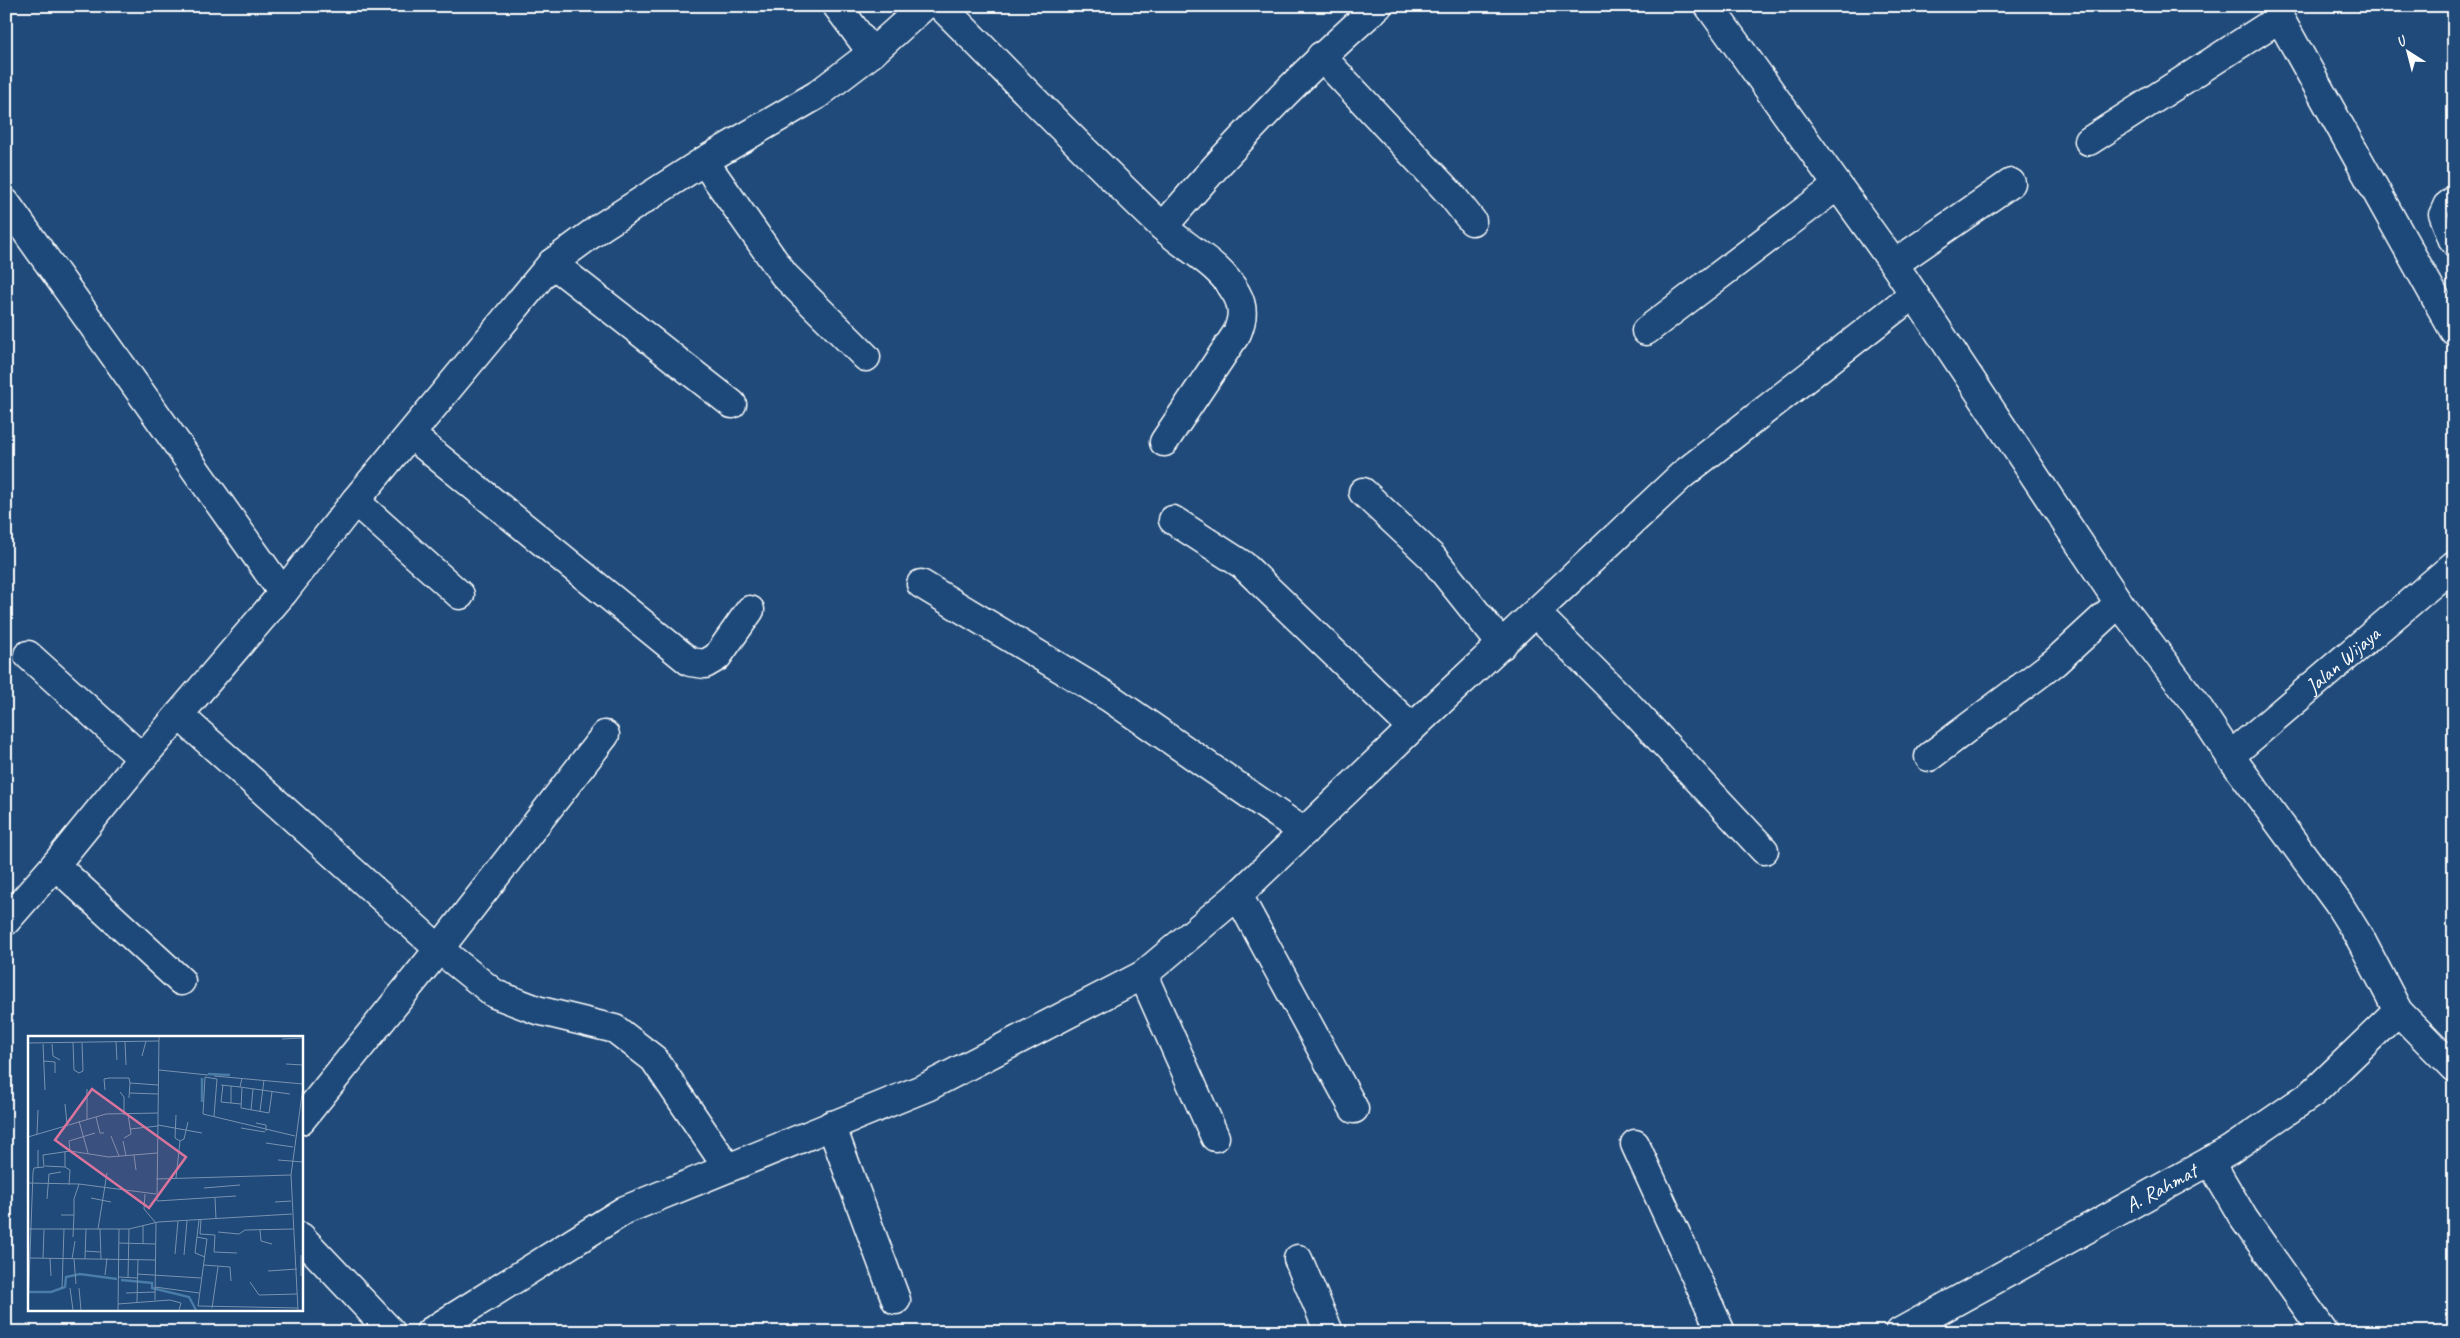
<svg xmlns="http://www.w3.org/2000/svg" width="2460" height="1338" viewBox="0 0 2460 1338" font-family="Caveat,sans-serif">
<style>
.lines{fill:none;stroke-linecap:round;stroke-linejoin:round}
.service-casing{stroke:#fff;stroke-width:21}
.minor-casing{stroke:#fff;stroke-width:31}
.service{stroke:#1f4a7a;stroke-width:18}
.minor{stroke:#1f4a7a;stroke-width:28}
.labels{text-anchor:middle;stroke-width:4.5;stroke-linejoin:round;paint-order:stroke}
.street-label{font-size:21px;fill:#fff;stroke:#1f4a7a}
.inset-river{fill:none;stroke:#497ca6;stroke-width:2.5}
.inset-road{fill:none;stroke:#7992af;stroke-width:1}
.view{fill:#da749d;fill-opacity:0.15;stroke:#da749d;stroke-width:2.5}
.inset-edge{fill:none;stroke:#fff;stroke-width:2.5}
</style>
<rect width="100%" height="100%" fill="#1f4a7a"/>
<filter id="ink" filterUnits="userSpaceOnUse"><feTurbulence type="fractalNoise" baseFrequency=".02" numOctaves="2"/><feDisplacementMap in="SourceGraphic" scale="10" xChannelSelector="R" yChannelSelector="G"/><feConvolveMatrix kernelMatrix="1 2 1 2 8 2 1 2 1" color-interpolation-filters="sRGB"/></filter>
<g filter="url(#ink)">
<g class="lines">
<g class="service-casing">
<path id="service" d="M2454,194L2443,203L2438,214L2448,241L2454,249"/>
</g>
<g class="minor-casing">
<g id="minor">
<path d="M837,6L872,53"/>
<path d="M941,6C1014,79 1086,154 1161,225C1186,249 1218,262 1236,293C1244,307 1243,318 1237,333L1164,442"/>
<path d="M1709,6L1894,264L2119,603L2197,706L2230,756L2338,903L2361,940L2398,1011L2454,1068"/>
<path d="M2273,6L2454,331"/>
<path d="M1321,56L1453,197L1472,221"/>
<path d="M2089,141L2280,18"/>
<path d="M704,161L784,275L866,357"/>
<path d="M6,203L283,593"/>
<path d="M1163,227C1230,148 1300,74 1378,6"/>
<path d="M552,263L732,404"/>
<path d="M1894,264L2011,183"/>
<path d="M1646,331L1837,186"/>
<path d="M411,435L690,662L705,664L717,657L750,610"/>
<path d="M1363,492L1432,557L1502,645"/>
<path d="M355,501L460,595"/>
<path d="M1173,520L1243,565L1412,728"/>
<path d="M921,584L1110,698L1304,832"/>
<path d="M1536,613L1632,709L1764,850"/>
<path d="M28,655L142,758"/>
<path d="M179,715L439,949L495,994L537,1010L615,1029L654,1059L727,1167"/>
<path id="s1" d="M2230,756L2454,565"/>
<path d="M1929,757L2055,662L2119,603"/>
<path d="M55,865L181,981"/>
<path d="M1238,895L1354,1109"/>
<path d="M6,921L55,865L142,758L283,593L355,501L552,263L601,227L704,161L817,95L872,53L924,6"/>
<path d="M1143,975L1215,1137"/>
<path d="M301,1120L439,949L605,735"/>
<path d="M831,1125L896,1300"/>
<path d="M1635,1144L1721,1332"/>
<path d="M2210,1161L2244,1219L2324,1332"/>
<path d="M301,1237L391,1332"/>
<path d="M1298,1259L1329,1332"/>
<path d="M430,1332L625,1210L927,1087L1143,975L1238,895L1412,728L1682,475L1914,294"/>
<path id="s2" d="M1900,1332L2230,1150L2313,1093L2398,1011"/>
</g>
</g>
<use href="#service" class="service"/>
<use href="#minor" class="minor"/>
</g>
</g>
<g class="labels">
<g class="street-label">
<text dy="7" stroke="none"><textPath href="#s1" startOffset="148">Jalan Wijaya</textPath></text>
<text dy="7" stroke="none"><textPath href="#s2" startOffset="298">A. Rahmat</textPath></text>
</g>
</g>
<g transform="translate(28 1036)">
<rect width="275" height="275" fill="#1f4a7a"/>
<path class="inset-river" d="M180,38L202,39M174,66V42M93,244L124,247V252L161,261L168,274M1,256H23L37,251L38,241L52,238L89,243"/>
<path class="inset-road" d="M131,1L129,165L208,160M254,3L275,2M88,6L89,24M97,6L98,29M0,7L131,5M45,7L46,34L51,37L55,35L54,7M15,8L17,54M24,8L25,20L32,24M114,20L118,5M15,25L27,26V37M258,28L275,29M131,34L180,39M186,40L275,48M193,49L212,51L214,42M195,49L193,66L213,68M212,51L262,58M214,52L213,72L241,77L244,56M77,54L76,43L81,42H101L102,47L130,49M92,56L96,61V79M102,57L130,58M101,62L102,47M203,67V50M37,68L39,88M223,74L225,53M232,75L236,44M148,79L147,102L152,105M186,80L189,43L177,41L175,78L267,100M68,81L72,97H76M59,83V53M51,85L60,117M228,87L238,89V95M130,89L174,97M213,92L237,96M102,93L130,90M9,98L10,74M83,100L91,120M0,101L78,78L130,77M96,102L103,98L100,78M95,105L98,120M238,107L265,111M10,114V132M42,115L41,105L67,97M37,116V131L42,134L41,149M106,119L108,134M250,124L275,126M17,130L37,131M148,142L152,105L156,103L160,86M128,143L263,139M0,147L51,148L128,158M176,152L212,149M117,158L116,173L128,187L127,264M63,162L83,166M187,162L188,183M19,163L21,138L33,136M247,166L263,165M33,179H46L45,201M46,179V163L51,148M171,184L167,217L177,221M173,184L172,198L187,199L186,216L209,217M115,190V208M0,193H101L130,186L264,178M70,193L79,137M72,193L73,223M232,194L233,205L244,208M190,196L211,198L217,194L265,193M169,201L179,203L170,270L270,272M91,207L128,208M57,215L72,216M147,218L150,185M156,219L159,185M273,219V240M2,222L128,224M15,222L16,194M22,222L23,240M44,223L47,205M46,223L48,248M57,223L58,193M176,229L202,231L203,245M240,235L269,233M109,238L173,242M77,239L79,222M90,241L109,242M100,242L101,193M222,246L231,259L269,258M127,251L171,257M34,252L36,193M42,252L45,274M51,252L53,274M98,257L127,256M109,266L110,223M90,268L142,264L153,267L151,274M184,272L190,231M0,274L5,136L6,132L16,131L15,119L42,115L81,121L129,117M90,274L91,193M270,274L263,139L275,51"/>
<path class="view" d="M64,53L158,121L121,172L27,104Z"/>
<rect width="275" height="275" class="inset-edge"/>
</g>
<rect width="2460" height="1338" fill="none" stroke="#1f4a7a" stroke-width="25"/>
<rect x="12" y="12" width="2435" height="1313" fill="none" stroke="#fff" stroke-width="2" filter="url(#ink)"/>
<g transform="translate(2408 52) rotate(324)" stroke="#1f4a7a" stroke-width="4" paint-order="stroke">
<path d="M0-4L9 19L0 12L-9 19Z" fill="#ffffff"/>
<text y="-8" font-size="14" font-weight="bold" text-anchor="middle" fill="#ffffff">U</text>
</g>
</svg>
